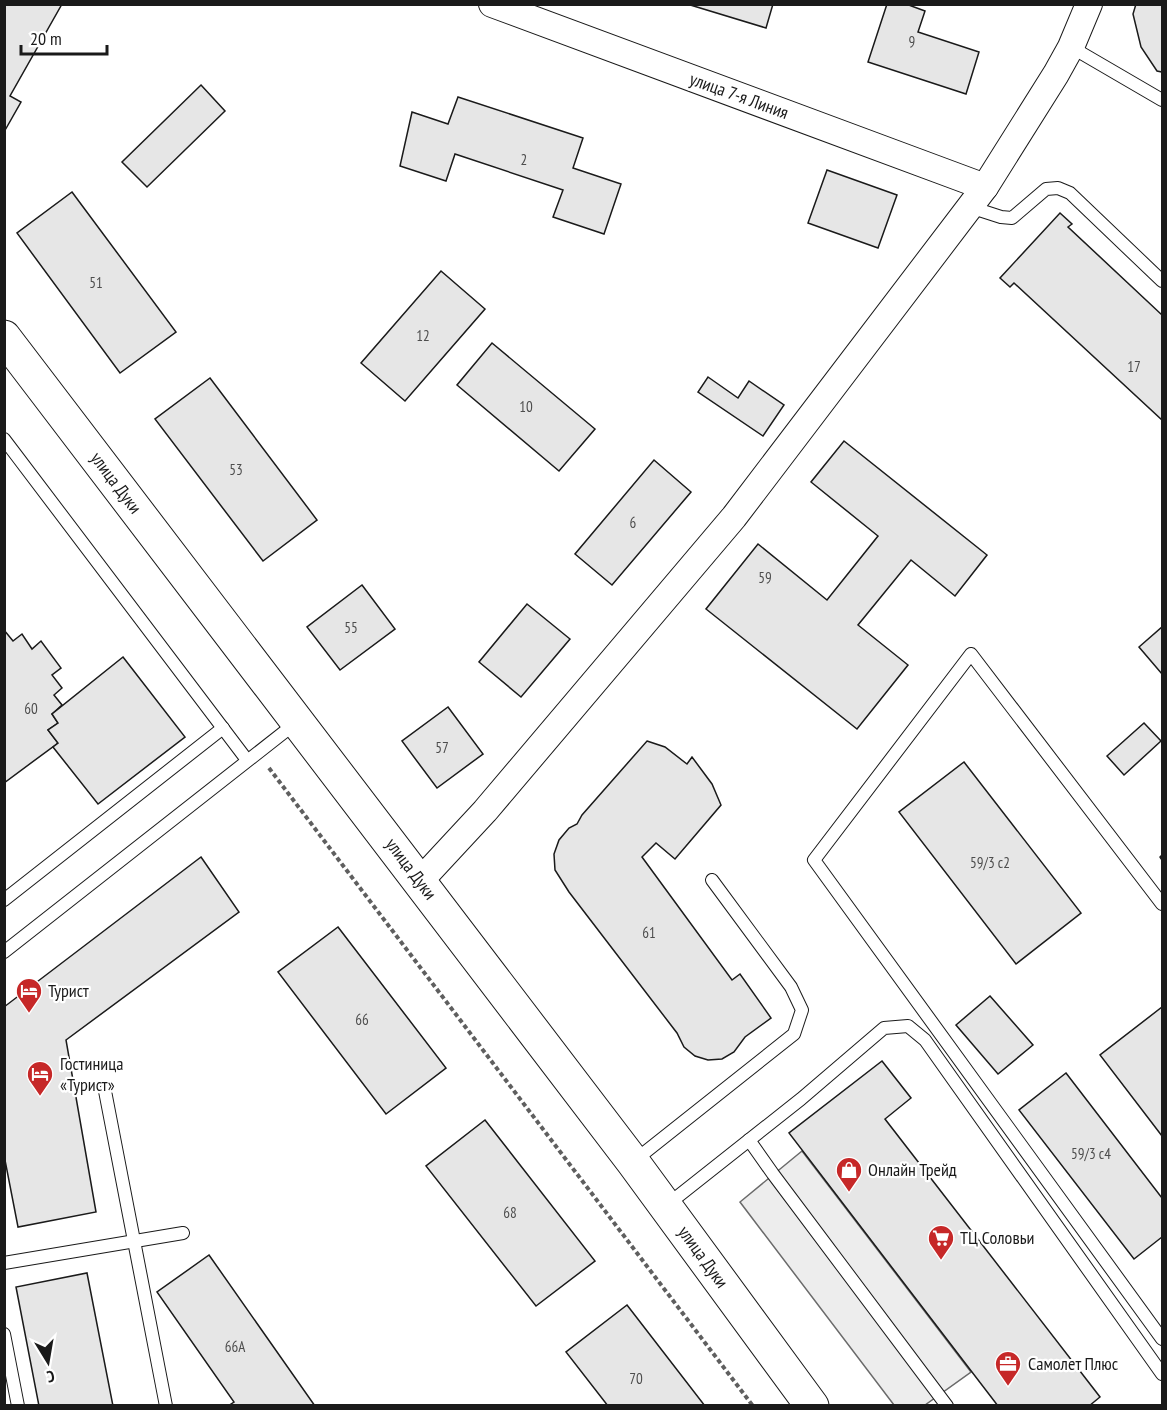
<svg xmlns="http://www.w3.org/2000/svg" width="1167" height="1410" viewBox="0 0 1167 1410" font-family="'PT Sans Narrow',sans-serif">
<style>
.built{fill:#ededed;stroke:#6a6a6a;stroke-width:1.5}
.building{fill:#e6e6e6;stroke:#1a1a1a;stroke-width:1.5}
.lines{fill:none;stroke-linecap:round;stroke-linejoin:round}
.lane-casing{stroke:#1a1a1a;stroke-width:14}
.street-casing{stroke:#1a1a1a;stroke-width:28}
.primary-casing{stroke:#1a1a1a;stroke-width:35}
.path{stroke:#5f5f5f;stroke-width:4;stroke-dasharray:4.5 3;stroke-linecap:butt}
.lane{stroke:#fff;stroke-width:12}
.street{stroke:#fff;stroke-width:26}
.primary{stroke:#fff;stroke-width:33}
.fence{stroke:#1a1a1a;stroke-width:1.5;stroke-dasharray:8 3;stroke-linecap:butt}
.labels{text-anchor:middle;stroke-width:4.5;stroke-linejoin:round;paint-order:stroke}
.number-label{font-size:15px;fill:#4d4d4d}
.street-label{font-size:18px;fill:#1a1a1a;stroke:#fff}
.poi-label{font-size:18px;fill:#1a1a1a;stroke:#fff;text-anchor:start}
</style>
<rect width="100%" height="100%" fill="#fff"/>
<path class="built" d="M802,1151L971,1372L925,1405H894L740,1202Z"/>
<g class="building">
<path d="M4,4H62L10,96L21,102L4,132Z"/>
<path d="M687,4H773L766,28Z"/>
<path d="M887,4H906L925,11L918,32L979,52L966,94L868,62Z"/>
<path d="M1136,4H1162V72L1157,71L1141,47L1133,14Z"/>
<path d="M201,85L225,111L147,187L122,162Z"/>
<path d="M458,97L583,138L573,168L621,184L604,234L553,217L563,190L455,154L446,181L400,166L412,112L448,124Z"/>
<path d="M827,170L897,195L878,248L808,223Z"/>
<path d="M72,192L176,332L120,373L17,233Z"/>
<path d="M1060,213L1072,224L1068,227L1162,315V420L1014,283L1010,287L1000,278Z"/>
<path d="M441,271L485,309L405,401L361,363Z"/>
<path d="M492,343L595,429L559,471L457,385Z"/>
<path d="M708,377L738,398L749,381L784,405L763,436L698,392Z"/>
<path d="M210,378L317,520L263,561L155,419Z"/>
<path d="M844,441L987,555L955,596L911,560L858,625L908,665L857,729L706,609L758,544L827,600L878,536L811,482Z"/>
<path d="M654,460L691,492L612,585L575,554Z"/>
<path d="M362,585L395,629L340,670L307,627Z"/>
<path d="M527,604L570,639L521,697L479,662Z"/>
<path d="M1162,627V674L1139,647Z"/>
<path d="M4,630L13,641L22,634L32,649L41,641L61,668L52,675L62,688L54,695L62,705L52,714L58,723L48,730L58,743L4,783Z"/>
<path d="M123,657L185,737L98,804L53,747L58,743L48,730L58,723L52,714Z"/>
<path d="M448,707L483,754L437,788L402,741Z"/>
<path d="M1144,723L1161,741L1124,775L1107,756Z"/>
<path d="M647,741L665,747L687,764L692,757L712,784L721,805L675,859L656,843L642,857L732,980L740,974L771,1018L745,1037L734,1052L722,1059L708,1060L695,1056L684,1047L677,1033L569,892L555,870L554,854L559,840L569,828L577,824L582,815Z"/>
<path d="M964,762L1081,913L1016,964L899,812Z"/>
<path d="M201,857L239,912L66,1040L96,1212L18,1227L4,1155V1007Z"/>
<path d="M338,927L446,1068L386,1114L278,972Z"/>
<path d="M990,996L1033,1045L998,1074L956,1025Z"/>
<path d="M1162,1007V1136L1100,1055Z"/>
<path d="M882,1061L911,1098L885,1119L1100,1397L1089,1406H998L789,1133Z"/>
<path d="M1066,1073L1162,1198V1237L1134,1259L1019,1110Z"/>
<path d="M485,1120L595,1261L536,1306L426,1166Z"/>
<path d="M209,1255L315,1406H228L234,1402L157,1292Z"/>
<path d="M87,1273L113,1406H39L16,1287Z"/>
<path d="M627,1305L705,1406H608L566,1352Z"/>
</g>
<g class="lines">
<g class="lane-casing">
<g id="lane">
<path d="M1071,47L1162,100"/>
<path d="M970,207L1001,217L1012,218L1046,189L1058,188L1070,193L1162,281"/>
<path d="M4,439L247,760"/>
<path d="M4,900L223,728"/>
<path d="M1162,904L971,654L814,860L1162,1339"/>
<path d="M4,952L297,722"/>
<path d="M105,1091L166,1406"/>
<path d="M749,1140L773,1174L947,1406"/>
<path d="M634,1161L794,1034L802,1010L791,987L712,880"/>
<path d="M667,1205L801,1099L884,1028L908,1026L925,1040L1162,1374"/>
<path d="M4,1263L183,1233"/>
<path d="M4,1334L18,1406"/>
</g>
</g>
<g class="street-casing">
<g id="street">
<path d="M492,4L985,187"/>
<path d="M420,881L485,811L734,517L985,187L1056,74L1071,47L1089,4"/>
</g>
</g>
<g class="primary-casing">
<path id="primary" d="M4,337L633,1162L812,1406"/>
</g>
<path class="path" d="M269,768L753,1406"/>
<use href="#lane" class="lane"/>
<use href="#street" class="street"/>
<use href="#primary" class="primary"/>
<path class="fence" d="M1162,855L1160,857L1162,860"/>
</g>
<defs>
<g id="hotel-pin" transform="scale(1.35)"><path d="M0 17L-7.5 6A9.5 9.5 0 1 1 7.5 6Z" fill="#c62828" stroke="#fff"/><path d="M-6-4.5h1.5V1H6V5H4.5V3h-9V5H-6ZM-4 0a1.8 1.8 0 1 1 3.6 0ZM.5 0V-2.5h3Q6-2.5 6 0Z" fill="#fff"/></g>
<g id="shop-pin" transform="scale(1.35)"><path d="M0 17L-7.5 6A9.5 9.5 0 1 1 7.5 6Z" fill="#c62828" stroke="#fff"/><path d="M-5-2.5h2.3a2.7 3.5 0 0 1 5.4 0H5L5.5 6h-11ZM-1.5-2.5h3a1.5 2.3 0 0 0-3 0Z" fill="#fff"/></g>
<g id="supermarket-pin" transform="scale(1.35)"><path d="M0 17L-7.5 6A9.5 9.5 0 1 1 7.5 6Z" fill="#c62828" stroke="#fff"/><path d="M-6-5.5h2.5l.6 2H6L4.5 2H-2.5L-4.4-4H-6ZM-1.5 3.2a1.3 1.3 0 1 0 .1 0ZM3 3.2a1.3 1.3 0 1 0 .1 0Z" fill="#fff"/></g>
<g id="office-pin" transform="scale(1.35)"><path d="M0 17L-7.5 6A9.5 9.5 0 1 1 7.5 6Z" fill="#c62828" stroke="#fff"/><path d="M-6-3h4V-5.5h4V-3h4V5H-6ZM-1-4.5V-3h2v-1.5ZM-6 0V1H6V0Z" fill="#fff"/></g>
</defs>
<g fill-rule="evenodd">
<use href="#hotel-pin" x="29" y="991"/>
<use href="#hotel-pin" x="40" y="1074"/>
<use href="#shop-pin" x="849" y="1170"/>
<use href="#supermarket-pin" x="941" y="1238"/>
<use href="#office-pin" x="1008" y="1364"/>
</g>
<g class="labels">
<g class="number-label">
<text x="912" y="47">9</text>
<text x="524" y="165">2</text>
<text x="96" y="288">51</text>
<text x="423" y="341">12</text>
<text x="1134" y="372">17</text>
<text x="526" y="412">10</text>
<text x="236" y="475">53</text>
<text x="633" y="528">6</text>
<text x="765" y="583">59</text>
<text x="351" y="633">55</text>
<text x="31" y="714">60</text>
<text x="442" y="753">57</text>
<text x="990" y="868">59/3 с2</text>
<text x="649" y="938">61</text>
<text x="362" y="1025">66</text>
<text x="1091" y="1159">59/3 с4</text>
<text x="510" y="1218">68</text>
<text x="235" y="1352">66А</text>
<text x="636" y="1384">70</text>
</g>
<g class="street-label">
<text transform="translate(739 96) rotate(20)" y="6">улица 7-я Линия</text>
<text transform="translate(116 483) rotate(53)" y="6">улица Дуки</text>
<text transform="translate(411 869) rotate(53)" y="6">улица Дуки</text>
<text transform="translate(703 1257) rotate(54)" y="6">улица Дуки</text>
</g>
<g class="poi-label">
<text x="48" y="997">Турист</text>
<text x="60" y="1070">Гостиница<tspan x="60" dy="21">«Турист»</tspan></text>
<text x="868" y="1176">Онлайн Трейд</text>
<text x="960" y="1244">ТЦ Соловьи</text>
<text x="1028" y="1370">Самолет Плюс</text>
</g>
</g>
<rect width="1167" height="1410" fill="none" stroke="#1a1a1a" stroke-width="12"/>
<g transform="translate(48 1362) rotate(169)" stroke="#ffffff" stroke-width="4.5" paint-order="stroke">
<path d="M0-4.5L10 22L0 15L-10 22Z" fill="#1a1a1a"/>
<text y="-9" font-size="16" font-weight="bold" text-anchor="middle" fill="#1a1a1a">С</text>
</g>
<path d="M21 45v9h86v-9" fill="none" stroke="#1a1a1a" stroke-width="3"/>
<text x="30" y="45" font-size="18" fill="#1a1a1a" stroke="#ffffff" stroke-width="4.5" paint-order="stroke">20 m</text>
</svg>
